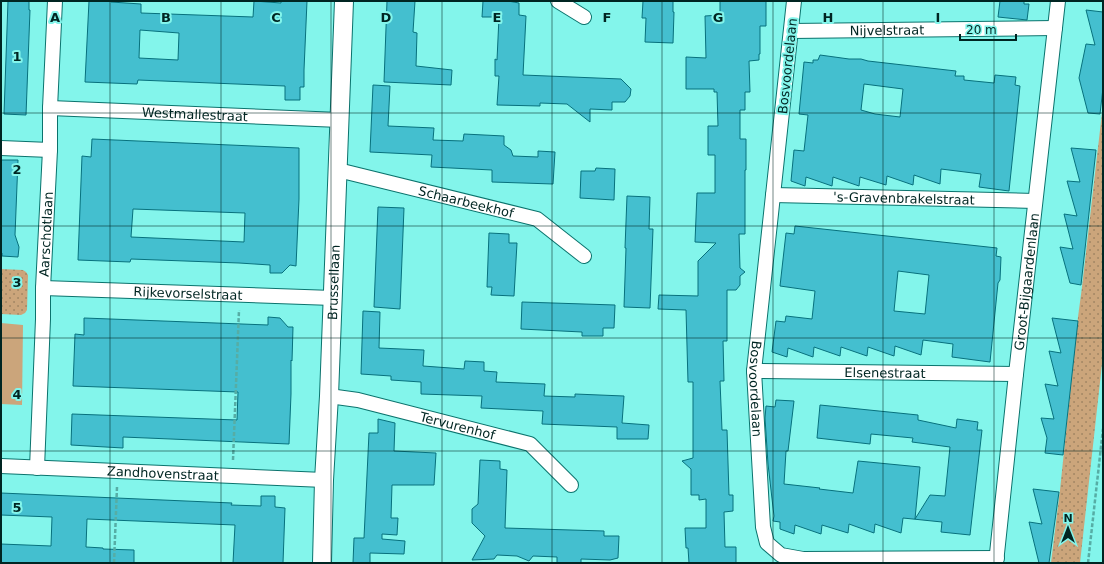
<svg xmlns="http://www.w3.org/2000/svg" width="1104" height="564" viewBox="0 0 1104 564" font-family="'DejaVu Sans',sans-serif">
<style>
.grass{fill:url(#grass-dots)}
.green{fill:#cba57b}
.building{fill:#44bfcf;stroke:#07717d;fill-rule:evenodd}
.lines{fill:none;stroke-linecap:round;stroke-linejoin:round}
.minor-casing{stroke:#0b736d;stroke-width:16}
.tertiary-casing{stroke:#0b736d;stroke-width:20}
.path{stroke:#56ada5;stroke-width:2.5;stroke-dasharray:4 2;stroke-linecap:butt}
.minor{stroke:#fff;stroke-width:14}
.tertiary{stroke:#fff;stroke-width:18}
.grid{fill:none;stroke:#002522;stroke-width:1;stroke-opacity:0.55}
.labels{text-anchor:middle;stroke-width:4;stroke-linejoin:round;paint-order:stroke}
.street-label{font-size:13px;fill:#002522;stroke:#83f5eb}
.grid-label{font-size:13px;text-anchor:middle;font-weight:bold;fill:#002522;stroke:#83f5eb;stroke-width:4;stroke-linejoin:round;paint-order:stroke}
</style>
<defs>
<pattern id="grass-dots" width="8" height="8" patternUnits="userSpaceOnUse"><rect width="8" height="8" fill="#cba57b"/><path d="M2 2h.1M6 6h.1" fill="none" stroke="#a28664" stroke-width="1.8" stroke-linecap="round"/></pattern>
</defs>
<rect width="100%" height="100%" fill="#83f5eb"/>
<g class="grass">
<path d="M1103,104V355L1080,563H1051L1060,490L1078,317L1082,287Z"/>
<path d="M1,269L23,270L26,272L28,275L27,310L25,313L21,315L1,314Z"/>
</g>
<path class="green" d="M1,323L23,325L22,405L1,404Z"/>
<g class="building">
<path d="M8,1H29V10H30L26,115L4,114Z"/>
<path d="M89,1H111V2L141,4V13L253,17L254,1L281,3V1H307L304,70V87H300V100H285V86L138,80L137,84L85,82ZM140,30L179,33L178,60L139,58Z"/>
<path d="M387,1H415L413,32L417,33L416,66L452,70L451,85L384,82Z"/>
<path d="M483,1H508L519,3V15L526,16L523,75L621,79L631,89L630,96L625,102H612V110L590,109V122L567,104L540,103V106L497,105L499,76H495V59L497,60L499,17H482Z"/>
<path d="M643,1H673V12H674L673,43L645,42L646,18H642Z"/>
<path d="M720,1H766V26H760V54H759V60L749,61L750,92H745V110H740V139H746V170H745V234H739L740,268L745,272L740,276V285L736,290H727V341H723L724,381H720L722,430H727L729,495H733V511L724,512L725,547H736V563H689L688,548H686L685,528H706V499L699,500V495H691V469L682,461L693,458V382H688L686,310L658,309L659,295L698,296V261L716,243L695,242L697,193H715V155H708V126H718L717,92H714V89H686V57L706,58L705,16L720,15Z"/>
<path d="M1000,1H1024V4H1029L1027,20L998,17Z"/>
<path d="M1086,10L1103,12V88L1100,114L1088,113L1079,78L1086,44L1095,45Z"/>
<path d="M820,55L849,59H861L868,61L956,71L955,76H964V80L994,83L995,75L1016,77L1015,85L1020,86L1009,191L979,187L981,174L941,169L940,184L914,175L913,185L887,176L886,185L860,177L859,186L833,177L832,186L806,177L805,186L791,181L794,150L804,151L808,115L799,114L804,62L813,63V60H818ZM864,84L903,89L900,117L875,114L861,110Z"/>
<path d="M373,85L390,86L388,126L434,128L433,140L463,141L464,134L504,136V145L511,150L513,156L538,157V151L555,152L553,184L492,182V170L431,167L432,155L370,152Z"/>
<path d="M92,139L299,148V199L296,266L290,265L282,273H270V265L239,263L131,259L130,262L78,260L82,156L91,157ZM133,209L245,213L244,242L131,237Z"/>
<path d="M1071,148L1096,150L1081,285L1070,283L1060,247L1073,249L1064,214L1077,216L1067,181L1080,182Z"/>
<path d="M1,160H18L15,235L19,247L18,257L2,256V253H1Z"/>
<path d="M596,168L615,169L614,200L580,198L581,171H595Z"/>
<path d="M627,196L650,197L649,229H653L650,308L624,307L626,248H625Z"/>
<path d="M378,207L404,208L400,309L374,307Z"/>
<path d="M795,226L997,248L996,256L1001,257L1000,280L998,283L990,362L952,357L953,344L923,340L921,355L895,346L894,356L868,347L867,356L841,347L840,356L814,347L813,357L788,348L787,357L772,352L776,321L785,322L786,316L812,319L815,291L780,286L786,233L794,234ZM898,271L929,275L925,314L894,311Z"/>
<path d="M489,233L509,234V243H517L514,296L491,295L492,287H487Z"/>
<path d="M522,302L615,305L614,328H603V336H582V332L521,329Z"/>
<path d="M363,311L380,312L379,348L424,350L423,366L464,369L465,361L484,362V371L497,372L496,382L545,384L544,396L575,397V394L624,396L622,423L649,425L648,439H617V427L542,424L543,411L481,408L482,396L421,394V382L391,380V376L361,374Z"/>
<path d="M268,317L280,318L288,327H293L292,361L291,360V394L289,444L123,437V448L71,445L72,414L237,420L238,392L73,386L75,334L84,335V318L268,325Z"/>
<path d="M1052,318L1078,321L1063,455L1045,453L1047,438L1041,418L1054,419L1045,384L1058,386L1049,351L1061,353Z"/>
<path d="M776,400L794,401L788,451H786L784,484L820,488L819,489L853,493L858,461L920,467L915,519L930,495L945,496L950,447L912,442L913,438L871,434L870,444L817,438L820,405L918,415V420L956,428L957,419L978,422L977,430H982L970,535L941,532L942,522L903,518L901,533L875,524L874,533L849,524L848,533L822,525L821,534L795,525L794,534L780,529V522L773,521L774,516L768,464L765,418L766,406L775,407Z"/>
<path d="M378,419L395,423L394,451L436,453L434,485H392L391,518H398L397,535L382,534V539L405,541L404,554L370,553V563H353L354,538H364L369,433H378Z"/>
<path d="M480,460L500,461V469L507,470L505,528L604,531V536H619L618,558L610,560L581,559V563H557V557L533,556L529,561L517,556L497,555L494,559L472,560L485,536L472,523V509L478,504Z"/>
<path d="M1033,489L1059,492L1049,563H1039L1029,522L1042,524Z"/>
<path d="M1,493L232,503L231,505L261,506V496H275V507L285,508L283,563H233L235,525L87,519L86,547L103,548V549L134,550V563H1V544L51,546L52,517L1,515Z"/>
</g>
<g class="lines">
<g class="minor-casing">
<g id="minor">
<path d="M558,1L584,17"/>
<path id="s1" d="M794,1L754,371L763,527L767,543L781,555L803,559L997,558"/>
<path id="s2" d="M791,31L1055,28"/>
<path id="s3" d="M50,108L340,120"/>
<path d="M1,148L50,150"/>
<path id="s4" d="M338,170L537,219L584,256"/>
<path id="s5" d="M773,195L1035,201"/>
<path id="s6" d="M43,288L333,298"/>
<path id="s7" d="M754,371L1016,374"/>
<path id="s8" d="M329,396L358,400L530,444L571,485"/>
<path id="s9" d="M1,466L324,480"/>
<path id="s10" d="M37,468L43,319V288L50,150V108L55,1"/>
<path id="s11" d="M996,563L1016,374L1058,1"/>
</g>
</g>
<g class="tertiary-casing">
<g id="tertiary">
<path id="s12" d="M322,563L324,480L329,396L344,1"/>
</g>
</g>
<g class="path">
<path d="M233,460L239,310"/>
<path d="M114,563L117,487"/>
<path d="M1088,563L1103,429"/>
</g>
<use href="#minor" class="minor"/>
<use href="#tertiary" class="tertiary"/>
</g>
<path class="grid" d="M110,1V563M221,1V563M331,1V563M442,1V563M552,1V563M662,1V563M773,1V563M883,1V563M994,1V563M1,113H1103M1,226H1103M1,338H1103M1,451H1103"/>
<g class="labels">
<g class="street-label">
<text dy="5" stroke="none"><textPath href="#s2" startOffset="96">Nijvelstraat</textPath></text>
<text transform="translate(787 66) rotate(-84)" y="5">Bosvoordelaan</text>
<text dy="5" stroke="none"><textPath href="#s3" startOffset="145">Westmallestraat</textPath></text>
<text dy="5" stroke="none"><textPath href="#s5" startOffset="131">'s-Gravenbrakelstraat</textPath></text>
<text dy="5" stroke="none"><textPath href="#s4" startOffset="132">Schaarbeekhof</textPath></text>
<text dy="5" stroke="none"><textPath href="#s10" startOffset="234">Aarschotlaan</textPath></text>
<text dy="5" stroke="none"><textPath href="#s12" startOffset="281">Brussellaan</textPath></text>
<text dy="5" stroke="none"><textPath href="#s11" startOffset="283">Groot-Bijgaardenlaan</textPath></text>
<text dy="5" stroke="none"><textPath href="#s6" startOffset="145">Rijkevorselstraat</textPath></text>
<text dy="5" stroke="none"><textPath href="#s7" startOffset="131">Elsenestraat</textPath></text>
<text dy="5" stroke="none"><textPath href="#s1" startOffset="390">Bosvoordelaan</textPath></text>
<text dy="5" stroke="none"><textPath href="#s8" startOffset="132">Tervurenhof</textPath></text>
<text dy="5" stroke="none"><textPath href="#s9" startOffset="162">Zandhovenstraat</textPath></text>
</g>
</g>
<g class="grid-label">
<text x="55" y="22">A</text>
<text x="166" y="22">B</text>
<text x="276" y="22">C</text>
<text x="386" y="22">D</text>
<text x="497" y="22">E</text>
<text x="607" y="22">F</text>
<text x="718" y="22">G</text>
<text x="828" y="22">H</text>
<text x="938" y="22">I</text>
<text x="17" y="61">1</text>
<text x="17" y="174">2</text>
<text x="17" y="287">3</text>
<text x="17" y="399">4</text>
<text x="17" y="512">5</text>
</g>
<rect width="1104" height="564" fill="none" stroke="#002522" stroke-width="4"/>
<g transform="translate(1068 528)" stroke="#83f5eb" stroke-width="3" paint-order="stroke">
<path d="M0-3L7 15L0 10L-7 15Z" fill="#002522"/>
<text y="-6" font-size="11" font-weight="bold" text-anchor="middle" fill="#002522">N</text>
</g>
<path d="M960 34v6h56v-6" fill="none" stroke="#002522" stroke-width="2"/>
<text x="966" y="34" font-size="12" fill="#002522" stroke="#83f5eb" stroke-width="3" paint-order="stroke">20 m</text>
</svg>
